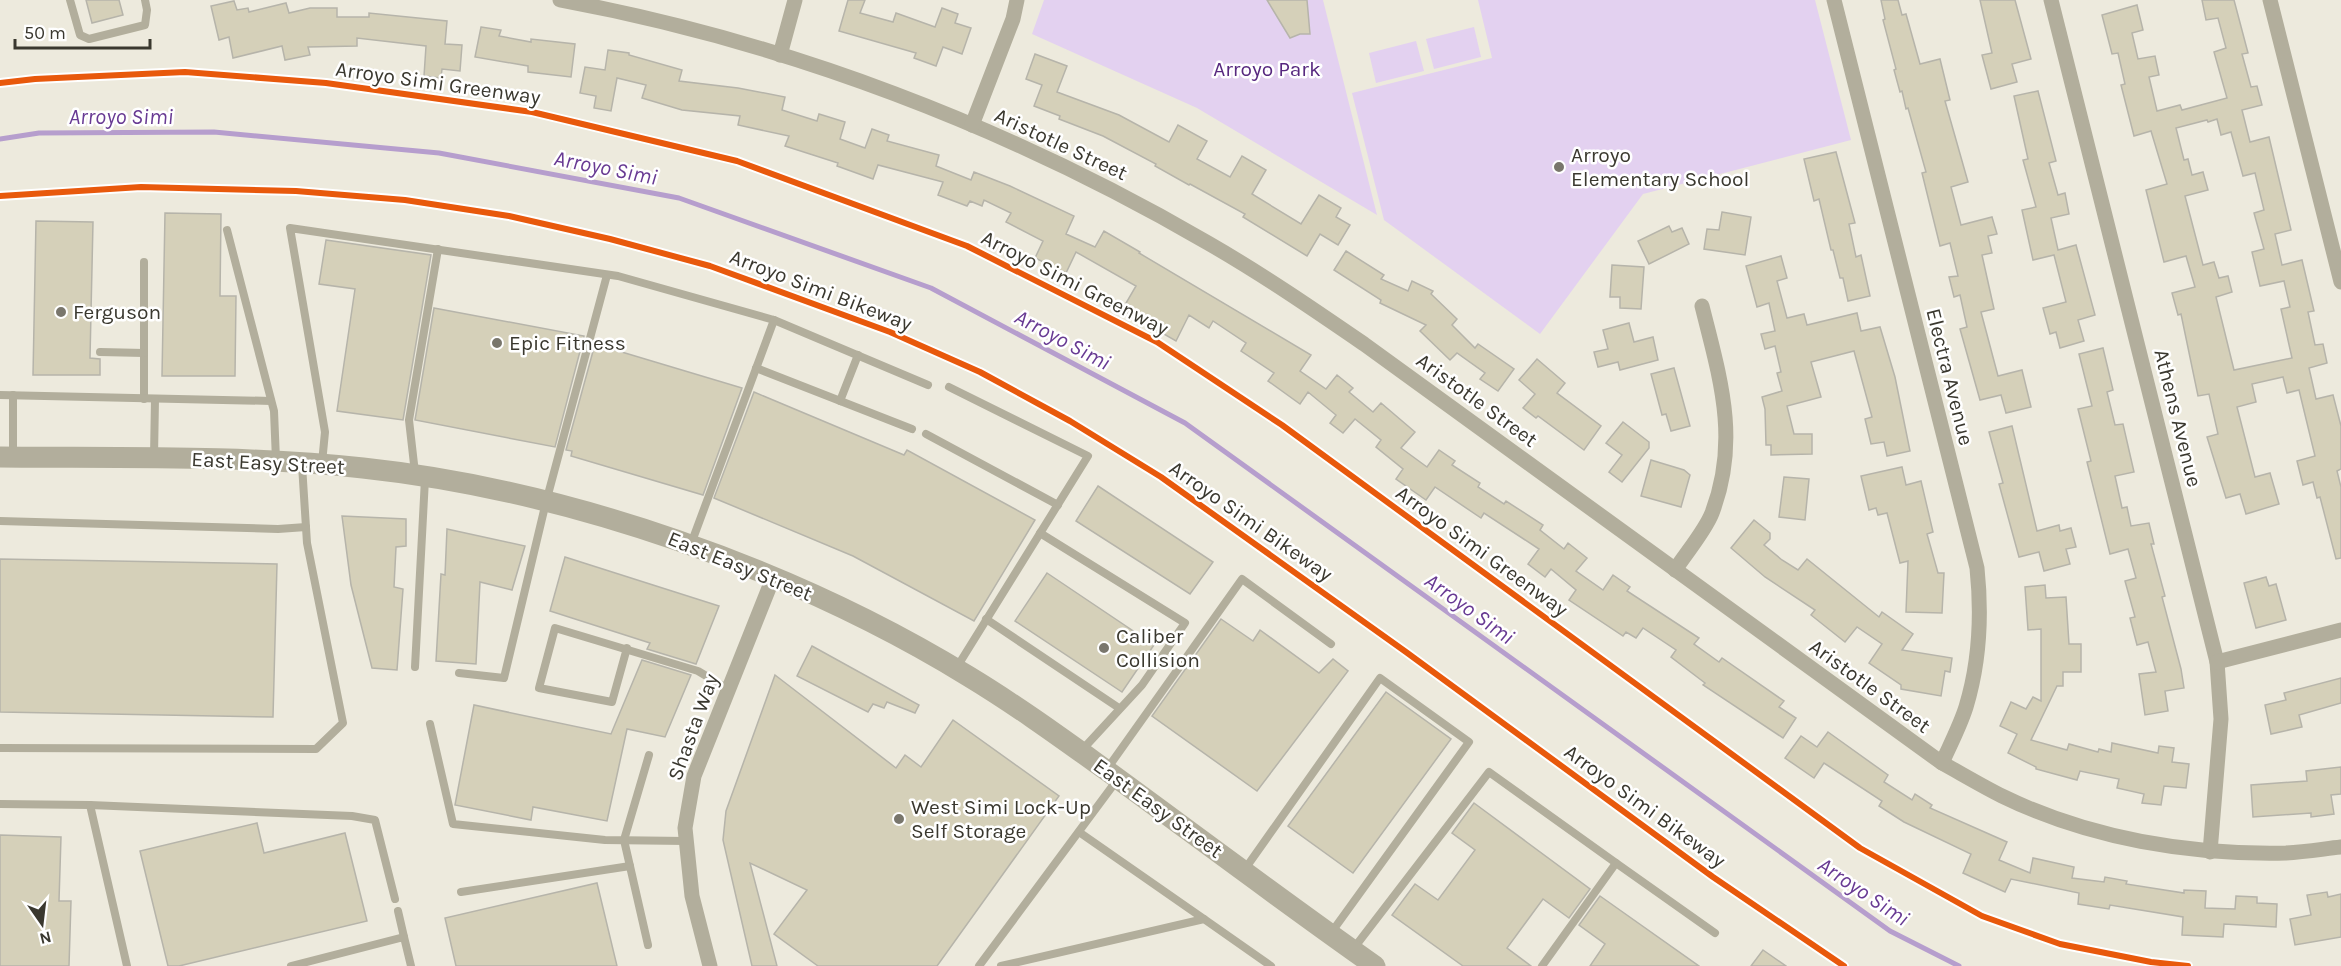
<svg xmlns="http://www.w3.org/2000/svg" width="2341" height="966" viewBox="0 0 2341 966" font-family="Karla,sans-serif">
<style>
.green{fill:#e3d1f0}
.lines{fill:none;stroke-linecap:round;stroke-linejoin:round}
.stream{stroke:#b69ecd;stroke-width:5}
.building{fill:#d5d0b9;stroke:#b6b4aa;stroke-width:1.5;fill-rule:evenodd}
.lane{stroke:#b2ae9c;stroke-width:8}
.street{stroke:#b2ae9c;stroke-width:15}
.secondary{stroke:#b2ae9c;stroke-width:21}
.cycleway-casing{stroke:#fff;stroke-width:10}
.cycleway{stroke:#e8590c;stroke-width:6}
.poi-dot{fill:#79766c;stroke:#fff;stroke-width:2}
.labels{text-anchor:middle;stroke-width:5;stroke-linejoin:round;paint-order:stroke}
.park-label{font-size:21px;fill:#57287f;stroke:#fff}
.street-label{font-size:21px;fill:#3a382f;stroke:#fff}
.poi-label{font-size:21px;fill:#3a382f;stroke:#fff;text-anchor:start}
.water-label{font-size:22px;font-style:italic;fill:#683a93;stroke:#fff}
</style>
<rect width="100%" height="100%" fill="#edeadd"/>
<g class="green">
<path d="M1044,0H1323L1377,215L1197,108L1032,34Z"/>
<path d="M1478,0H1815L1851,140L1643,194L1540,334L1384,220L1352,93L1492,58Z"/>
<path d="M1474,27L1481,57L1434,69L1426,39Z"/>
<path d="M1416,41L1424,71L1376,83L1369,53Z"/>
</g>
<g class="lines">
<path class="stream" d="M0,139L39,133L214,132L439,153L679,198L931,288L1185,423L1890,931L1959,966"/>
</g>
<g class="building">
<path d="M86,0H119L123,15L92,23Z"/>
<path d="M848,0H865L860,13L893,22L896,13L935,27L942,8L958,14L955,23L971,28L962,54L943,47L936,66L914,58L916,53L839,31Z"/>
<path d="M1267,0H1307L1310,34H1300L1290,38Z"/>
<path d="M1881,0H1898L1902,15L1906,14L1920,64L1940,59L1950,100L1945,101L1968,182L1951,187L1961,225L1992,217L1997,234L1988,236L1992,253L1982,255L1994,309L1981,312L1998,376L2022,370L2031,407L2006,413L2001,395L1980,400L1960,329L1967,327L1960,295L1954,297L1949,277L1958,276L1950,243L1940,246L1922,173L1926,172L1908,108L1906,109L1902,91L1900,92L1894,70L1896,69L1883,20L1885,19Z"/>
<path d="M1980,0H2015L2031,59L2012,64L2017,82L1991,89L1982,55L1992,53Z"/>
<path d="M2202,0H2234L2248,53L2242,54L2251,87L2257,86L2262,105L2242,110L2250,142L2269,137L2291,230L2275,234L2282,265L2302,260L2314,311L2308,312L2315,345L2323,344L2327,363L2309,368L2316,399L2333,395L2341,426V469L2337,471L2341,487V558L2336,559L2320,497L2317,498L2313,482L2303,485L2297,461L2315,456L2299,390L2287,393L2283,377L2252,384L2256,402L2237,407L2255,477L2270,473L2279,504L2246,514L2240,494L2226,498L2207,437L2218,434L2209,394L2198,396L2181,314L2178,315L2172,293L2195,287L2186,256L2164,262L2146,190L2167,184L2151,131L2134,136L2121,85L2125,84L2118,53L2112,54L2102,15L2137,5L2143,30L2132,33L2138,59L2155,56L2159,75L2149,77L2157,111L2180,105L2182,110L2227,98L2214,52L2226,48L2218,18L2206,20ZM2217,119L2221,135L2231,132L2243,176L2255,173L2264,210L2254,213L2264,249L2252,252L2260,286L2284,281L2290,307L2281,309L2292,358L2234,370L2216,297L2232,292L2228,276L2219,278L2214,262L2203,265L2185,196L2208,190L2203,172L2192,175L2188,159L2184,160L2176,128L2207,120L2208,122Z"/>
<path d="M234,1L237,10L248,8L249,12L286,3L289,13L310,8H337V17H369V13L447,21L445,44L462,45L460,71L442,69L441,78L424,76L426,46L357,38V46L308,47L310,55L285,60L282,46L233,58L229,37L219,40L211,6Z"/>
<path d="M481,27L501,30L499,36L531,42V39L575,44L571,77L528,72V66L475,57Z"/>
<path d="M608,50L629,53V55L682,70L679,81L738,88L785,97L782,110L817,121L819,114L845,122L840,139L865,148L872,129L889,135L887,141L939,155L936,166L971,180L974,172L1010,186L1074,216L1066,234L1095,247L1104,231L1140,252L1139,253L1311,355L1300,371L1326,389L1337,375L1353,388L1349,392L1373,412L1381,403L1415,432L1401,448L1427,467L1439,450L1455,461L1452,465L1480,483L1478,487L1504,504L1506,501L1543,525L1540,530L1564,549L1568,543L1587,558L1576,571L1603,590L1613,575L1630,587L1627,591L1699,638L1694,644L1719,662L1722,658L1784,701L1779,707L1796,718L1783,738L1703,685L1705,683L1671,657L1676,650L1643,628L1636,638L1626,632L1623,636L1569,600L1576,590L1551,569L1545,577L1528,564L1539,549L1484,513L1481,518L1435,487L1426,500L1396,479L1403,469L1376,447L1381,440L1355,419L1343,433L1330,423L1336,415L1308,392L1300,404L1268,381L1274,373L1241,351L1246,343L1213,321L1209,328L1189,315L1176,341L1122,310L1136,286L1076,252L1066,273L1035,258L1043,241L1006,222L1011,213L984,200L982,206L970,201L967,206L938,195L943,182L878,165L873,179L837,166L838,163L785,146L789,136L738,125L740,116L682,110L642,98L646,85L617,78L611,111L594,108L596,96L580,93L585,67L605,70Z"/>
<path d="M1035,54L1067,66L1057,92L1119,115L1169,142L1178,125L1207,141L1197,159L1230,177L1242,156L1266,170L1252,194L1301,224L1319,195L1341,208L1336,217L1350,225L1338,245L1320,234L1307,256L1243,217L1245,214L1190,184L1189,185L1155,166L1156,164L1103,136L1059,119L1060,116L1034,106L1042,85L1026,79Z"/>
<path d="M2038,91L2056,161L2049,163L2058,195L2065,193L2069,214L2051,218L2058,250L2076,245L2095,315L2078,320L2084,341L2060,348L2056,332L2050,334L2043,308L2066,302L2054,255L2033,260L2022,210L2036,207L2023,160L2028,159L2014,96Z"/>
<path d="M1836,152L1855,223L1849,224L1856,257L1861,255L1870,296L1848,301L1843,278H1840L1833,250H1831L1819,199L1814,201L1804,159Z"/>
<path d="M1722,212L1751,217L1745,255L1704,249L1707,229L1719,230Z"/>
<path d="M165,213L221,214L220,296H236L235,376H162Z"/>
<path d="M36,221L93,222L90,358L100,359V375H33Z"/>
<path d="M1669,226L1672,232L1682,228L1689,244L1649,264L1638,241Z"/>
<path d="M326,240L431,255L403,420L337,411L355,289L319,284Z"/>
<path d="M1346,251L1384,275L1381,279L1408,291L1412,281L1433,291L1431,294L1457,319L1452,325L1475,348L1478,344L1514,369L1498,391L1480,379L1485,373L1457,353L1450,360L1420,331L1426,325L1380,303L1381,300L1334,270Z"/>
<path d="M1781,256L1787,278L1777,281L1787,318L1804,314L1807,325L1857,313L1861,331L1880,327L1895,377L1910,451L1887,456L1884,442L1871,444L1865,419L1872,417L1854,351L1811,362L1821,397L1787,406L1794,434H1812V454L1771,455V445H1766L1765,409L1762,397L1782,391L1777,373L1781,372L1775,346L1765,349L1761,334L1775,331L1769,303L1757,307L1746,266Z"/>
<path d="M1612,265L1644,267L1641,309L1620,308V297H1610Z"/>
<path d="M434,308L584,336L555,447L415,420Z"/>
<path d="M1629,323L1634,342L1653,337L1658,360L1620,370L1618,362L1598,367L1594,352L1608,349L1603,330Z"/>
<path d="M595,344L742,388L703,495L571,456L572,451L566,450Z"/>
<path d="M2103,348L2113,390L2107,392L2115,425L2123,424L2134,472L2115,476L2122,508L2127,507L2131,526L2149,523L2154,544H2151L2165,596L2162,597L2181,669L2184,688L2165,691L2168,711L2145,715L2139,674L2156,672L2148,642L2137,645L2130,618L2135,617L2125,581L2136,578L2128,549L2110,554L2087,462L2091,461L2078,409L2092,406L2079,354Z"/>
<path d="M1537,359L1565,383L1557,393L1601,426L1584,450L1538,416L1536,418L1523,408L1535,394L1519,380Z"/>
<path d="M1674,368L1690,426L1671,431L1666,414L1662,415L1651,374Z"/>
<path d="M754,392L904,455L907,450L1035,520L974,621L853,556L714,498Z"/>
<path d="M1623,422L1649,442V448L1622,482L1609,472L1622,455L1606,443Z"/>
<path d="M2012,426L2037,531L2059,525L2060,531L2071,528L2076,547L2066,549L2070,564L2044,571L2039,552L2019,557L1999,484L2003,483L1989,432Z"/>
<path d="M1651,460L1684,470L1690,475L1681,507L1641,496Z"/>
<path d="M1902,467L1906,485L1921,481L1933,532L1927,534L1938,573H1944L1942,613L1906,612L1908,561L1900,563L1887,513L1878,515L1876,508L1869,510L1861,476Z"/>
<path d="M1784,477L1809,479L1805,520L1779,517Z"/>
<path d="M1098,486L1213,562L1190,594L1076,521Z"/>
<path d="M342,516L406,519V546L396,547L394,587L403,589L397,670L372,668L351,585Z"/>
<path d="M1754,520L1770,533V539L1764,545L1782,560L1798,570L1807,559L1879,617L1882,612L1913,634L1902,650L1952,658L1950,672L1945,671L1941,696L1901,689V685L1869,663L1882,644L1857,627L1845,642L1811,615L1815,610L1765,577L1731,548Z"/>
<path d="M447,529L525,546L512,590L480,582L476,664L436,661L441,574L445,575Z"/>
<path d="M565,557L719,606L696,664L647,649L650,643L550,611Z"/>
<path d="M0,559L277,564L273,717L0,712Z"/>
<path d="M1047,573L1154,645L1122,692L1015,621Z"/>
<path d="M2266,577L2269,586L2276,584L2286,620L2256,628L2244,583Z"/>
<path d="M2045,585L2046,598L2066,597L2069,644H2081V672H2063V686H2057L2031,740L2067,750L2069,744L2098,752L2099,749L2111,752L2112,743L2158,753L2159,746L2174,748L2172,762L2189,764L2186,788L2164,786L2161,805L2142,803L2144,794L2117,788L2119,779L2080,771L2077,780L2036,769V767L2008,753L2017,734L2000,726L2011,702L2026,709L2033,697L2041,701V629L2028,630L2025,587Z"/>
<path d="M1221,619L1253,641L1260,630L1319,673L1333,659L1348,671L1257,791L1152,716Z"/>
<path d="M812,646L919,705L915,713L887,702L884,708L873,704L868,712L797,676Z"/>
<path d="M642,660L691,675L665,737L627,729L607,821L533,807L531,820L455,805L474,705L611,734Z"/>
<path d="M775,675L896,768L905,755L921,767L953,720L1059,796L937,966H818L774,934L807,890L750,863L777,966H752L723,840L726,811Z"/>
<path d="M2341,678V703L2299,715L2302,727L2271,734L2265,705L2286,700L2284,693Z"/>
<path d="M1386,692L1451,739L1353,873L1288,826Z"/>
<path d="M1828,732L1888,775L1884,782L1912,800L1915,794L1932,805L1930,808L2007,842L1999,860L2030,873L2033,858L2074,867L2072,878L2104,882L2105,877L2127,881L2126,884L2184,893V890L2206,891L2205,908L2235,909L2236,896L2257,897V903L2277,904L2276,927L2224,924L2223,937L2182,935L2183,917L2110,905L2109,909L2078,904L2079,893L2011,879L2005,892L1963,873L1971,854L1904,822L1879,806L1882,801L1824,763L1814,778L1785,758L1801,736L1817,747Z"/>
<path d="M2341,767V794L2331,795L2334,814L2311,817V813L2253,817L2251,785L2307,781L2306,771Z"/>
<path d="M1474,803L1590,889L1569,918L1543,899L1507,948L1531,966H1463L1392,915L1415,884L1438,900L1475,850L1452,833Z"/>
<path d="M257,823L264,853L345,833L367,921L179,966H168L140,851Z"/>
<path d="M0,835L61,837L59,901H71L69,966H0Z"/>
<path d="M597,883L617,966H456L445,918Z"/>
<path d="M2327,892L2328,897L2341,894V937L2295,945L2290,919L2311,915L2307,895Z"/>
<path d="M1600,896L1699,966H1590L1605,944L1579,925Z"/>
<path d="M1763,950L1786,966H1751Z"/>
</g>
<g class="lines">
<g class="lane">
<path d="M70,0L80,35L89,39L145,25L147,10L145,0"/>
<path d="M227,230L274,411L276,460"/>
<path d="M144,262V399"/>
<path d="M100,352L144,353"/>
<path d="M756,368L912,429"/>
<path d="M949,387L1088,456L957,667"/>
<path d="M0,395L271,401"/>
<path d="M13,395V455"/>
<path d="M840,401L858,355"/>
<path d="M926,434L1058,505"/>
<path d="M154,457L155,399"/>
<path d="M322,463L325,432L290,228L618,276L774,320L928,385"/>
<path d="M415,473L409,420L438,249"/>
<path d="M0,521L278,529L306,527"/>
<path d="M1040,533L1185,623L1142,685L1082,750"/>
<path d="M691,544L774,320"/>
<path d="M986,619L1119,708"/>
<path d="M627,648L612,702L539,688L555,628L698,671L728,689"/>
<path d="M415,667L425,479"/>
<path d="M459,673L504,678L546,502L607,275"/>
<path d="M430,724L453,824L605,840L686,841"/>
<path d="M0,748L316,749L343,723L307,543L302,465"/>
<path d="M1107,769L1242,579L1331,644"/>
<path d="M0,804L90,805L127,966"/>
<path d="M90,805L352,816L375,820L395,899"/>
<path d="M1079,832L1204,919"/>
<path d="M1616,863L1715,933"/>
<path d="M1245,869L1380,678L1469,742L1331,933"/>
<path d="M461,892L630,866"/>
<path d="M398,911L404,937"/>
<path d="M648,945L624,840L649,755"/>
<path d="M1354,948L1489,772L1616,863L1542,966"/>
<path d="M291,966L404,937L411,966"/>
<path d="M979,966L1117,780"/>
<path d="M1001,966L1204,919L1271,966"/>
</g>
<g class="street">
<path d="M560,0C787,42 1009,127 1208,243C1262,274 1313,309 1364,344L1942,763C1962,774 1982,786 2002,796C2090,839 2190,855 2286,853C2305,852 2323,849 2341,847"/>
<path d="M1834,0L1977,568C1982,616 1980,661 1966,707C1960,726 1950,745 1942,763"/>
<path d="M2051,0L2217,662L2221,719L2210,852"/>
<path d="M2270,0L2341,282"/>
<path d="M780,55L795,0"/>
<path d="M972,125L1013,19L1017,0"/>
<path d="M1675,570C1686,553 1705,531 1712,513C1740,440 1720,378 1702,306"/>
<path d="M2217,662L2341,630"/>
<path d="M710,966L692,896L685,828L694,776L773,578"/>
</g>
<path class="secondary" d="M0,457C121,458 243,455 363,468C568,490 793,569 968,676C1016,705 1060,737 1106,770C1195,835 1284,902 1375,966"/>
<g class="cycleway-casing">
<g id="cycleway">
<path d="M0,83L35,79L185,72L326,83L532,112L737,161L967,246L1157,342L1282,425L1860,848L1982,916L2060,944L2151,962L2188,966"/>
<path d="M0,196L141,187L296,191L405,200L509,216L610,239L710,266L890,332L980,372L1070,421L1161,477L1406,652L1713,877L1844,966"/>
</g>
</g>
<use href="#cycleway" class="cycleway"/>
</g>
<g class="poi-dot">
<circle cx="1559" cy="167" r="6"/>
<circle cx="61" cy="312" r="6"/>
<circle cx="497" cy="343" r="6"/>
<circle cx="1104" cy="648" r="6"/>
<circle cx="899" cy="819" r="6"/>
</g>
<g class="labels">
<g class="park-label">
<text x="1267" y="76">Arroyo Park</text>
</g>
<g class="street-label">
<text transform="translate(438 83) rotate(8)" y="7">Arroyo Simi Greenway</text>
<text transform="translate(1061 144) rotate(25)" y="7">Aristotle Street</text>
<text transform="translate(1075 283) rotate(27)" y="7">Arroyo Simi Greenway</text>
<text transform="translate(821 290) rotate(21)" y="7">Arroyo Simi Bikeway</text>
<text transform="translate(1950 377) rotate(76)" y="7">Electra Avenue</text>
<text transform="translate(1477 400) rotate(36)" y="7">Aristotle Street</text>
<text transform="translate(2178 418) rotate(76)" y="7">Athens Avenue</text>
<text transform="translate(268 463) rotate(3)" y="7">East Easy Street</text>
<text transform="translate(1251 521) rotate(35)" y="7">Arroyo Simi Bikeway</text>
<text transform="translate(1482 551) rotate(36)" y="7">Arroyo Simi Greenway</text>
<text transform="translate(740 566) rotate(22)" y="7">East Easy Street</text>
<text transform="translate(1870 686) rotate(36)" y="7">Aristotle Street</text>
<text transform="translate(693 727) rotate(-70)" y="7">Shasta Way</text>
<text transform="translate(1645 806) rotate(36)" y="7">Arroyo Simi Bikeway</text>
<text transform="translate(1158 808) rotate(36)" y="7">East Easy Street</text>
</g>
<g class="poi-label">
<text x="1571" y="162">Arroyo<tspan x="1571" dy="24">Elementary School</tspan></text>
<text x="73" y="319">Ferguson</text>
<text x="509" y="350">Epic Fitness</text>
<text x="1116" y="643">Caliber<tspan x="1116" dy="24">Collision</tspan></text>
<text x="911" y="814">West Simi Lock-Up<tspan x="911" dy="24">Self Storage</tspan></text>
</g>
<g class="water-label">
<text x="121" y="124">Arroyo Simi</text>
<text transform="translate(606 167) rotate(11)" y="8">Arroyo Simi</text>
<text transform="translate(1063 339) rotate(28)" y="8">Arroyo Simi</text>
<text transform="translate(1470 608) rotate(36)" y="8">Arroyo Simi</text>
<text transform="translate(1864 891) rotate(34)" y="8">Arroyo Simi</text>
</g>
</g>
<g transform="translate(42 924) rotate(166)" stroke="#ffffff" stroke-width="4.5" paint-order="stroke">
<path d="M0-4.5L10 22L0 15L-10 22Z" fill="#3a382f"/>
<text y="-9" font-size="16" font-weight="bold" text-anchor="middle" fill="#3a382f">N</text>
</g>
<path d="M15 39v9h135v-9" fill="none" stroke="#3a382f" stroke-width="3"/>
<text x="24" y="39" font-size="18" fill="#3a382f" stroke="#ffffff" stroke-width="4.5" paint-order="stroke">50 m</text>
</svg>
